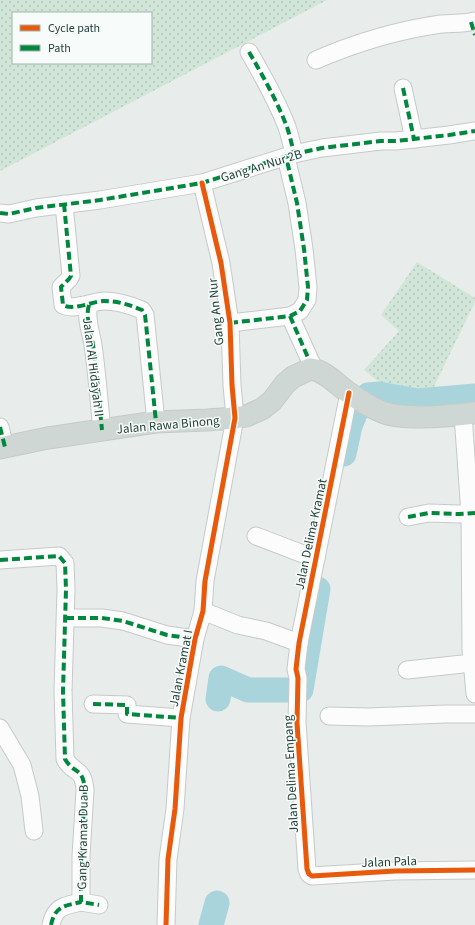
<svg xmlns="http://www.w3.org/2000/svg" width="475" height="925" viewBox="0 0 475 925" font-family="'Source Sans 3',sans-serif">
<style>
.park{fill:url(#park-dots);fill-rule:evenodd}
.lines{fill:none;stroke-linecap:round;stroke-linejoin:round}
.river{stroke:#a9d4db;stroke-width:25}
.minor-casing{stroke:#c5cac8;stroke-width:19}
.major-casing{stroke:#c3ccc9;stroke-width:23}
.minor{stroke:#fcfcfc;stroke-width:17}
.major{stroke:#cfd7d5;stroke-width:21}
.quiet{stroke:#00873e;stroke-width:4;stroke-dasharray:8 4;stroke-linecap:butt}
.cycleway-casing{stroke:#f7fbf9;stroke-width:8}
.cycleway{stroke:#e8590c;stroke-width:5}
.labels{text-anchor:middle;stroke-width:3;stroke-linejoin:round;paint-order:stroke}
.street-label{font-size:13px;fill:#24423a;stroke:#f7fbf9}
</style>
<defs>
<pattern id="park-dots" width="8" height="8" patternUnits="userSpaceOnUse"><rect width="8" height="8" fill="#d1e6d8"/><path d="M2 2h.1M6 6h.1" fill="none" stroke="#b3c6ba" stroke-width="1.8" stroke-linecap="round"/></pattern>
</defs>
<rect width="100%" height="100%" fill="#e8edeb"/>
<g class="park">
<path d="M0,0H327L0,171ZM13,13H151V63H13Z"/>
<path d="M417,262L475,298V302L431,393L406,391L379,382L364,370L399,331L381,315Z"/>
</g>
<g class="lines">
<g class="river">
<path d="M344,454L350,426L359,404L368,395L379,394L417,401L475,396"/>
<path d="M218,699L221,678L248,690H301L318,589"/>
<path d="M211,925L217,903"/>
</g>
<g class="minor-casing">
<g id="minor">
<path d="M249,52C263,76 277,101 287,127C290,136 292,145 294,154"/>
<path d="M316,60C355,43 399,30 441,24C452,23 464,24 475,21"/>
<path d="M403,88L414,139"/>
<path d="M64,204L71,276L69,279L61,287L63,305C74,311 93,301 104,301C118,301 130,305 142,310L145,315L146,324L156,422"/>
<path d="M0,213L9,214L36,208L100,200L202,183L294,154L322,148L381,141H396L449,135L475,131"/>
<path d="M89,305C85,318 91,332 93,345C97,373 99,402 102,430"/>
<path d="M290,316L314,369"/>
<path d="M230,323L290,316L300,311L307,300L308,287L304,249L297,203L286,157"/>
<path d="M349,393L299,643L296,669L298,678L297,723L307,869L309,874L312,876L395,871L475,870"/>
<path d="M463,415L470,514L471,649L475,694"/>
<path d="M0,427L5,447"/>
<path d="M408,517L429,513L459,514L475,513"/>
<path d="M256,536L316,559"/>
<path d="M0,560L59,556L65,563L66,589L63,691L65,759C74,775 83,766 85,790L81,856V902L99,905"/>
<path d="M203,611L238,625L266,631L299,643"/>
<path d="M66,618H102L123,621L167,635L195,639"/>
<path d="M407,670L472,663"/>
<path d="M93,704L127,705V714L181,718"/>
<path d="M329,716L368,717L446,714H475"/>
<path d="M0,728L22,765L30,796L34,831"/>
<path d="M51,925C55,906 64,906 81,902"/>
<path d="M166,925L168,859L175,809L181,718L195,639L203,611L205,581L235,418L232,385L230,323L221,263L202,183"/>
</g>
</g>
<g class="major-casing">
<path id="major" d="M0,448L48,438L156,422L207,420L235,418L246,416L262,409L272,401L285,384L293,377L310,369C325,370 337,385 349,393C356,398 372,408 380,411C401,421 452,416 475,413"/>
</g>
<use href="#minor" class="minor"/>
<use href="#major" class="major"/>
<g class="quiet">
<path d="M471,22L475,35"/>
<path d="M249,52C263,76 277,101 287,127C290,136 292,145 294,154"/>
<path d="M403,88L414,139"/>
<path d="M64,204L71,276L69,279L61,287L63,305C74,311 93,301 104,301C118,301 130,305 142,310L145,315L146,324L156,422"/>
<path d="M0,213L9,214L36,208L100,200L202,183L294,154L322,148L381,141H396L449,135L475,131"/>
<path d="M89,305C85,318 91,332 93,345C97,373 99,402 102,430"/>
<path d="M290,316L309,360"/>
<path d="M230,323L290,316L300,311L307,300L308,287L304,249L297,203L286,157"/>
<path d="M0,427L5,447"/>
<path d="M408,517L429,513L459,514L475,513"/>
<path d="M0,560L59,556L65,563L66,589L63,691L65,759C74,775 83,766 85,790L81,856V902L99,905"/>
<path d="M66,618H102L123,621L167,635L195,639"/>
<path d="M93,704L127,705V714L181,718"/>
<path d="M51,925C55,906 64,906 81,902"/>
</g>
<g class="cycleway-casing">
<g id="cycleway">
<path d="M349,393L299,643L296,669L298,678L297,723L307,869L309,874L312,876L395,871L475,870"/>
<path d="M166,925L168,859L175,809L181,718L195,639L203,611L205,581L235,418L232,385L230,323L221,263L202,183"/>
</g>
</g>
<use href="#cycleway" class="cycleway"/>
</g>
<g class="labels">
<g class="street-label">
<text transform="translate(261 165) rotate(-17)" y="5">Gang An Nur 2B</text>
<text transform="translate(215 312) rotate(-96)" y="5">Gang An Nur</text>
<text transform="translate(94 367) rotate(83)" y="5">Jalan Al Hidayah II</text>
<text transform="translate(168 424) rotate(-5)" y="5">Jalan Rawa Binong</text>
<text transform="translate(310 534) rotate(-78)" y="5">Jalan Delima Kramat</text>
<text transform="translate(180 668) rotate(-79)" y="5">Jalan Kramat I</text>
<text transform="translate(290 774) rotate(-93)" y="5">Jalan Delima Empang</text>
<text transform="translate(82 837) rotate(-89)" y="5">Gang Kramat Dua B</text>
<text transform="translate(389 861) rotate(-2)" y="5">Jalan Pala</text>
</g>
</g>
<rect x="12" y="12" width="140" height="52" fill="#f7fbf9" stroke="#a3b1ad"/>
<rect x="20" y="25" width="20" height="6" fill="#e8590c" stroke="#a3b1ad"/>
<text x="48" y="32" font-size="12" fill="#24423a">Cycle path</text>
<rect x="20" y="45" width="20" height="6" fill="#00873e" stroke="#a3b1ad"/>
<text x="48" y="52" font-size="12" fill="#24423a">Path</text>
</svg>
